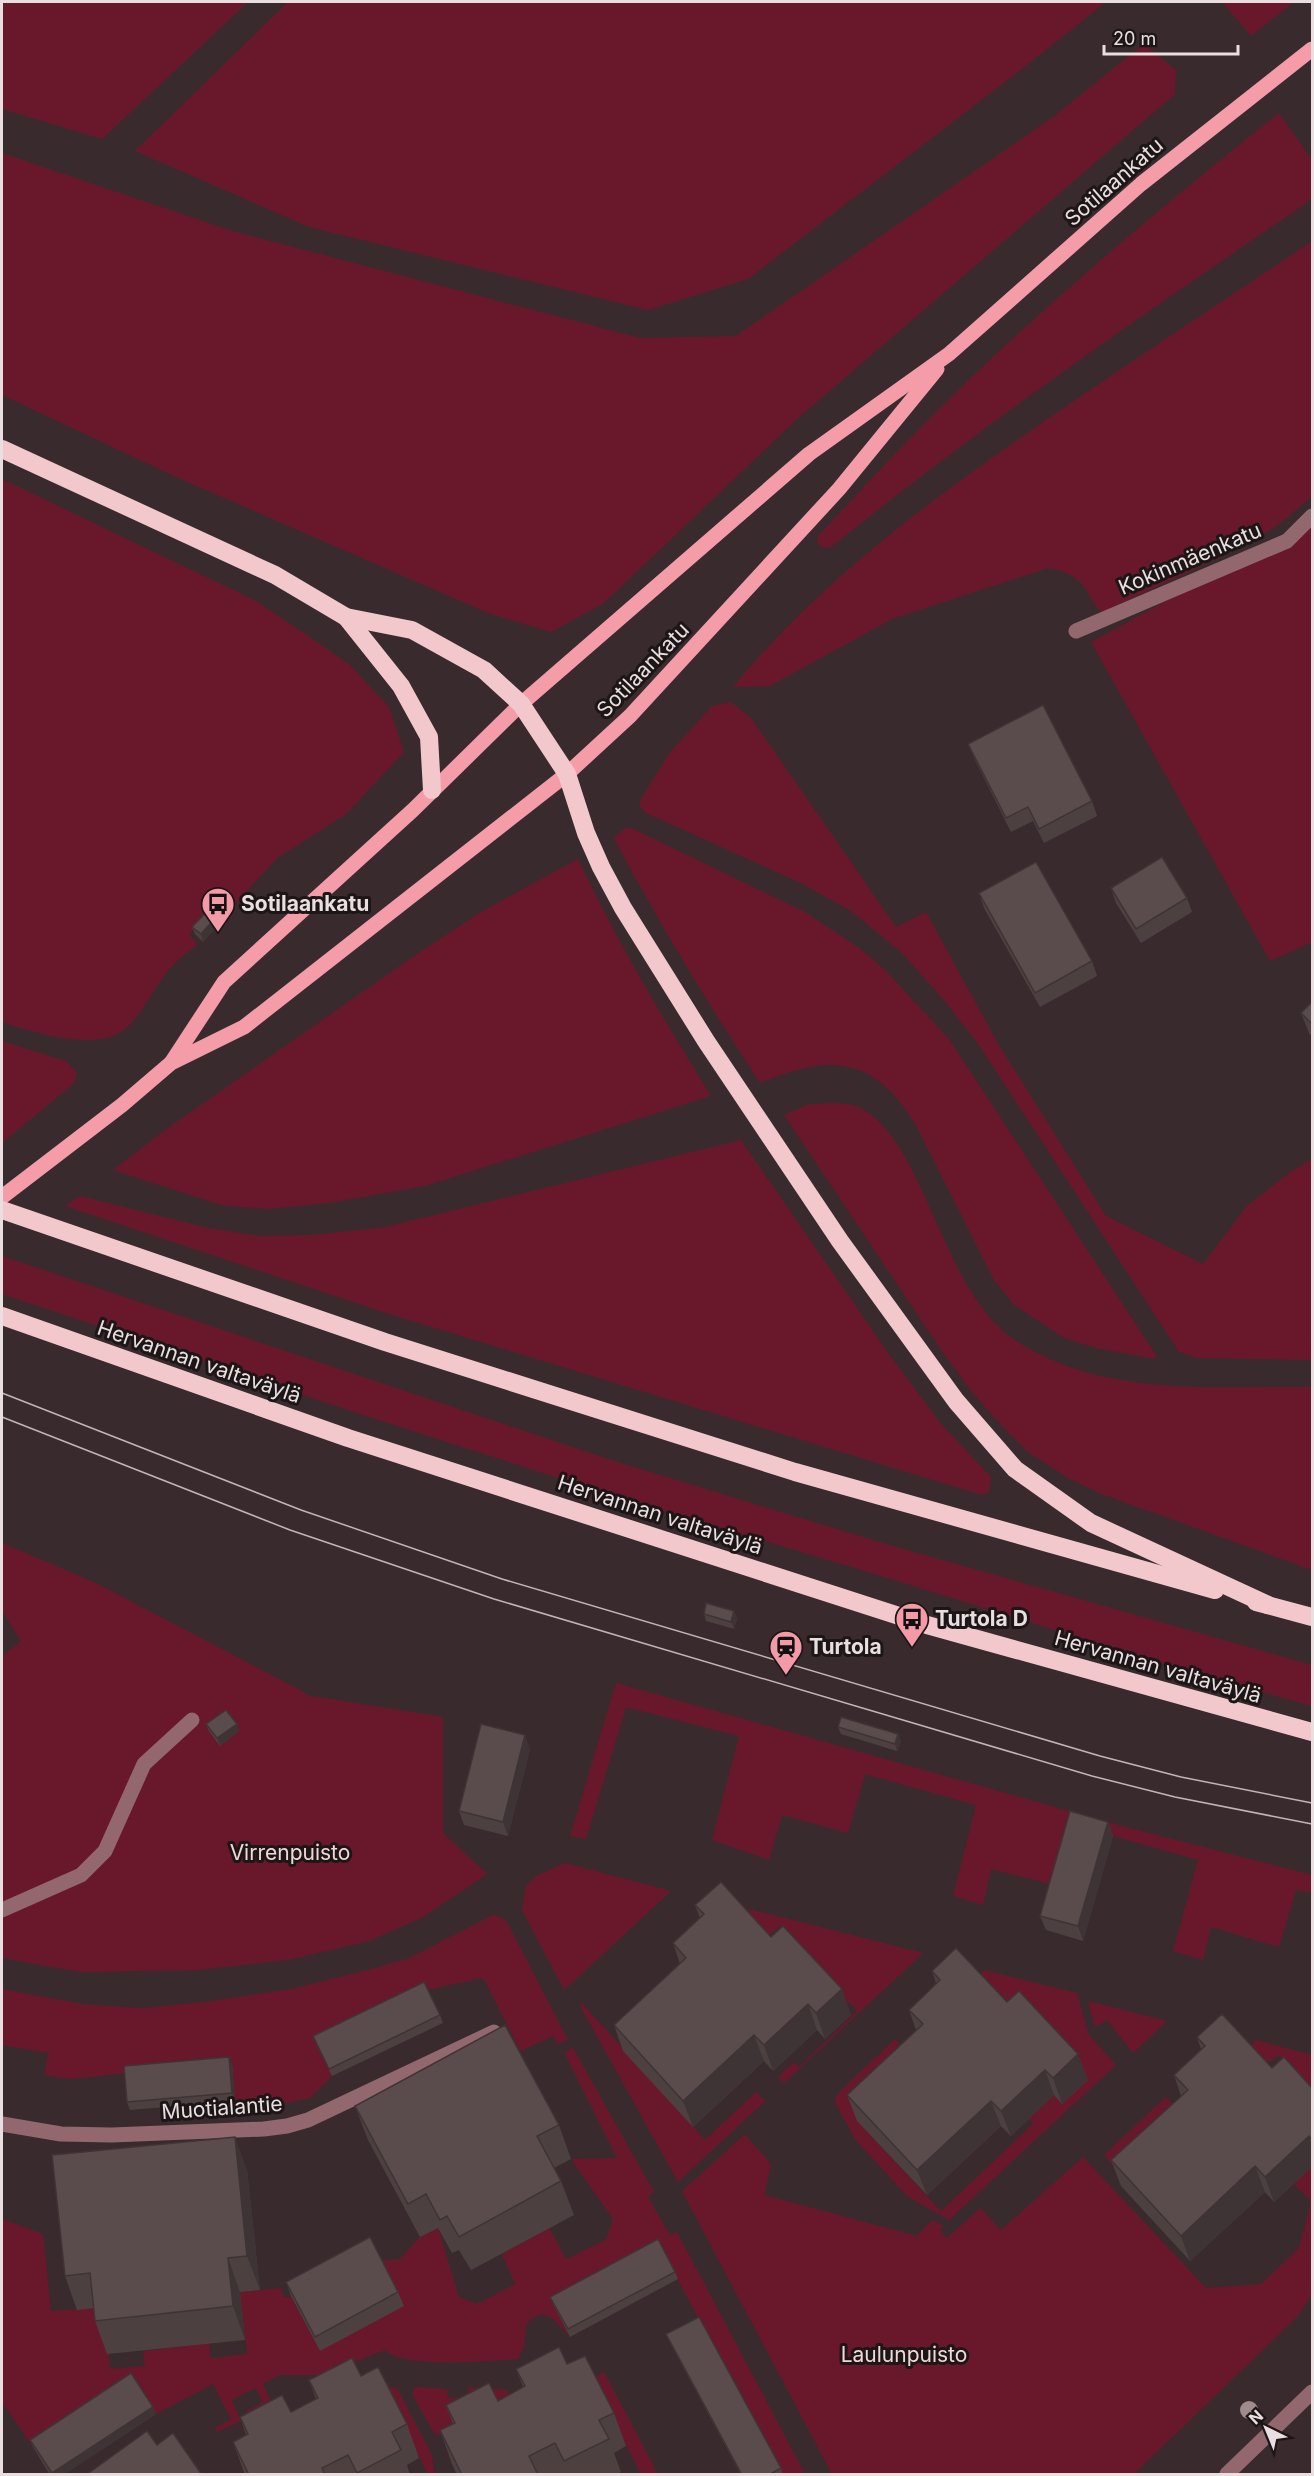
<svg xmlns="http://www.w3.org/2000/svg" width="1314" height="2476" viewBox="0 0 1314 2476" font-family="Inter,sans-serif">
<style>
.green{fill:#69182c}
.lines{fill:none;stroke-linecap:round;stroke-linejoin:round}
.minor{stroke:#92676d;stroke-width:15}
.major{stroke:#f49da9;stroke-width:15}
.highway{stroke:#f3c8cd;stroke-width:18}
.tram{stroke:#c1b6b7;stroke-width:1.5}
.tree{fill:#9f8a8c}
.wall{fill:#4d4041}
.shaded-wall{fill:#3f3435}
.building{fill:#5a4b4c;stroke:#3f3435;stroke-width:1.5}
.labels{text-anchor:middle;stroke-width:6;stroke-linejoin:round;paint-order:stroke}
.street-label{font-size:21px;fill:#e9dfe0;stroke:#1c1616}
.poi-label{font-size:21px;font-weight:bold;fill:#e9dfe0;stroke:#1c1616;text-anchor:start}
.park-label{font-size:21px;fill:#f2d7d9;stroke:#1c1616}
</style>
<rect width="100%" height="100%" fill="#392b2d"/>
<g class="green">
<path d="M2,2H248L102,139L2,109Z"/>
<path d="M288,2H1106L1018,72L748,279L648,310L309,227L135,151Z"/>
<path d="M1222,2H1294L1251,36Z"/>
<path d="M1144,44L1176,70L1175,94L797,419L604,603L551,632L488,613L174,476L2,395V153L232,231L640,338L736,336L1053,117Z"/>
<path d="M1279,113L1312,160V196L1308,202C1146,312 984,424 831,547L824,548L817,543L818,536C852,500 886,462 921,427C1033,314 1155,212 1279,113Z"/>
<path d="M1312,241V496L1282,522L1249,544L1102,612C1093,604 1091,597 1085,588C1077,576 1062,570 1048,568L892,619L770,686L733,687C821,580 935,496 1049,418C1136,358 1225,300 1312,241Z"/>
<path d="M2,479L258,602L349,664L389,707L404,752L345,815L277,858L224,916L214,909L189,935L198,944C190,951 180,957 173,965C155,984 146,1010 126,1028C98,1053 33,1032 2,1022Z"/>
<path d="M1312,522V942L1270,961L1091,642Z"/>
<path d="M731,702L751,718L896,927L926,912L997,1042L1106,1216L1203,1264L1246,1207L1290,1172L1312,1159V1360L1197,1358L1179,1352L979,1045L943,999L901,952L851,911L801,883L646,813L640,806V800L671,751L712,706Z"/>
<path d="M625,828H631L805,912L862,950L886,971L949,1039L1156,1355L1155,1359L1096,1348L1064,1338L1014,1305L994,1280L916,1125C874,1056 831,1053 760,1083C708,1003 658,922 614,838Z"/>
<path d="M578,859C617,941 663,1019 711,1096L424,1186L329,1203L268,1209L221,1205L113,1170L165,1130L414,956L481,912Z"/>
<path d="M2,1041L66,1061L77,1073L74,1083L2,1143Z"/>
<path d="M809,1104C823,1104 845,1101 858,1107C875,1114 887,1130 897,1144C934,1200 958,1301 1012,1338C1099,1398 1212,1386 1312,1387V1570L1099,1493L1068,1478L1028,1452L1000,1424L972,1392L943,1353L784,1115Z"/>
<path d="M741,1140L891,1357L942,1425L991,1477L989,1492L982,1495L386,1313L65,1206L80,1196L208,1228L260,1236L312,1235L385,1227Z"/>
<path d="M2,1256L614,1461L886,1544L1312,1665V1706L1184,1670L878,1575L602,1492L360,1414L2,1294Z"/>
<path d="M2,1543L96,1583L311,1696L443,1717V1833L487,1874L423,1917L369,1941L288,1960L197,1970L80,1972L2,1958V1656L21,1641L2,1611Z"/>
<path d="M616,1683L1122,1826L1312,1875V1893L1296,1890L1279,1947L1211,1927L1203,1960L1173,1951L1198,1860L1113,1836L1058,1886L991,1869L983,1905L953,1896L976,1805L865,1774L848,1833L782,1815L769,1860L712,1840L739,1736L626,1707L586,1839L570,1836Z"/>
<path d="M565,1863L671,1891L564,1990L522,1910L526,1886L536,1876Z"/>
<path d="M749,1909L761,1912L923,1953L784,2083L778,2077L794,2062L799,2067L857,2011L850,2003H847L805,1958V1952L781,1925L767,1937L745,1914Z"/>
<path d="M493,1915L501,1917L507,1922L568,2040L558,2044L553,2036L520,2051L485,1981L481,1978L427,1990L316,2044L332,2076L310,2098L277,2105L235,2101L127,2073L71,2079L44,2075L48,2053L2,2045V1989L82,2004L142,2008L205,2002L291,1989L375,1968L409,1958Z"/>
<path d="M984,1970L1077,1993L1089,2035L1116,2065L949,2220L907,2196L855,2139L835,2102L837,2094L895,2039L917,2063L857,2121L941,2211L1033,2124L1029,2119L1054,2095L1062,2103L974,1982Z"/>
<path d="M1088,2001L1167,2021L1133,2053L1107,2020L1095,2027Z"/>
<path d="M582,2003L705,2140L756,2092L765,2101L678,2182L579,2004Z"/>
<path d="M1256,2040L1312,2055V2104L1304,2082L1279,2055L1271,2061L1266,2062L1251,2046Z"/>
<path d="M573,2048L654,2192L648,2197L670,2235L677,2232L805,2474H783L660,2247L553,2304L570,2337L553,2319L543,2314L534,2317L526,2324L524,2346L518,2359C492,2361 402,2369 385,2350L320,2375H279L263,2384L272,2404L249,2416L246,2411L263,2402L255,2388L232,2400L241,2421L217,2432L215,2428L231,2419L213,2384L156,2414L134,2381L33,2447L2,2402V2219L43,2234L51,2311L103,2307L110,2369L145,2366L143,2351L209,2343L211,2358L247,2354L240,2292L281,2288L284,2298L291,2296L320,2351L380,2261L400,2259L420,2237L438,2228L459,2297L477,2304L515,2284L502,2254L549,2228L566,2259L606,2240L613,2219L571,2159L617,2158L564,2052Z"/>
<path d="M1166,2097L1190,2122L1127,2180L1104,2155Z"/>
<path d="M745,2134L771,2164L764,2195L917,2236L932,2220L944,2226L940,2230L947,2238L980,2208L1001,2230L1083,2157L1206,2288L1261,2284L1299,2248L1311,2201L1294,2184L1312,2167V2294L1299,2315L1134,2474H832L682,2191Z"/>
<path d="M604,2372L658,2474H641L592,2379Z"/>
<path d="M392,2387L398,2390L431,2453L435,2474H428L390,2401L364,2392Z"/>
<path d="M415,2387L447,2389L448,2398L468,2397V2387L506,2390L509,2394L507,2400L438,2435L434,2433L412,2394Z"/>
</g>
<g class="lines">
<g class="minor">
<path d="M1076,631L1287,541L1312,516"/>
<path d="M2,1910L81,1875L105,1851L144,1764L192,1720"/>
<path d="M2,2124L61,2134L112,2135L264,2129L287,2126L308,2120L494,2032"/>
<path d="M1227,2474L1312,2392"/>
</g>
<g class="major">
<path d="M171,1063L224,982L413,810L521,704L809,454L949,354L1141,184L1312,49"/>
<path d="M2,1197L122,1105L171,1063L244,1027L567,774L630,716L839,489L937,369"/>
</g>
<g class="highway">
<path d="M2,449L275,575L346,617L412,630L484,670L521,704L567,774L586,833L601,867L623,908L706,1041L840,1241L956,1401L1015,1469L1091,1523L1268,1605"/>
<path d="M346,617L401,686L429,737L432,790"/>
<path d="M2,1210L385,1342L795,1472L1215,1590"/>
<path d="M2,1316L348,1438L927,1625L1312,1732"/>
<path d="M1256,1602L1312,1617"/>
</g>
<g class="tram">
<path d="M2,1393L301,1510L502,1579L1100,1756L1181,1777L1312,1803"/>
<path d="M2,1417L290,1530L494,1599L1092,1776L1175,1797L1312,1824"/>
</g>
</g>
<circle class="tree" cx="1249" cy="2410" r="9"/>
<g class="wall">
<path d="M968,744L1092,801L1097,816L1044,843L1033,821L1011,832L974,758Z"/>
<path d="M1111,888L1187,898L1192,912L1141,943L1116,903Z"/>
<path d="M979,893L1092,961L1097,976L1040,1007L984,908Z"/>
<path d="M218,915L221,922L203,942L195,934L192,927Z"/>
<path d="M1312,1002V1037L1309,1033L1301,1013Z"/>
<path d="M704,1614L737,1618L734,1629L706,1621Z"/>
<path d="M206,1724L239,1731L220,1746L209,1731Z"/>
<path d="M838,1727L901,1741L897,1751L841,1734Z"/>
<path d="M530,1749L508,1836L464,1825L459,1811Z"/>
<path d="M1108,1822L1113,1836L1083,1941L1046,1930L1040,1916Z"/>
<path d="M695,1905L771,1937L851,2015L825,2039L817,2030L773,2071L764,2061L693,2127L623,2051L614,2025L680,1964L673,1943L700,1918Z"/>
<path d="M932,1971L1007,2002L1088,2080L1062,2104L1054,2095L1011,2136L1001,2126L927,2195L857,2121L847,2095L916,2030L909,2010L936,1983Z"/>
<path d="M440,2015L443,2023L332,2076L313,2036Z"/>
<path d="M1197,2037L1272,2068L1312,2088V2167L1274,2202L1265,2192L1190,2261L1121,2186L1111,2160L1181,2096L1174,2075L1201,2049Z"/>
<path d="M232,2064L235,2101L130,2110L127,2102Z"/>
<path d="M355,2106L559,2125L571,2159L554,2168L561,2181L574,2215L471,2270L459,2250L452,2253L438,2228L420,2237L368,2140Z"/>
<path d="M247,2170L260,2290L240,2292L245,2340L107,2354L95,2321L94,2308L77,2310L65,2276Z"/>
<path d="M675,2272L678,2279L570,2337L553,2304L550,2297Z"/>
<path d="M286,2282L398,2292L404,2306L320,2351L291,2296Z"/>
<path d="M666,2334L781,2468L783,2475H741L669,2341Z"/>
<path d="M567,2364L614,2413L626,2446L614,2453L621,2472L617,2475H457L452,2464L440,2430L453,2424L446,2405L498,2401L523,2387L516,2369Z"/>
<path d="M309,2380L407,2424L419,2458L407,2465L410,2475H245L233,2442L246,2435L240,2417L291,2412L316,2399Z"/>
<path d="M156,2414L63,2475H50L33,2447L30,2440Z"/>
</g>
<g class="shaded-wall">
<path d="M218,915L221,922L203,942L201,934Z"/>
<path d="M734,1611L737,1618L734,1629L731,1622Z"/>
<path d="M237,1724L239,1731L220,1746L217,1738Z"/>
<path d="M898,1734L901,1741L897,1751L895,1744Z"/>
<path d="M525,1735L530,1749L508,1836L503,1822Z"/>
<path d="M1108,1822L1113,1836L1083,1941L1078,1926Z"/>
<path d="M842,1989L851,2015L825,2039L816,2013Z"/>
<path d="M808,2004L817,2030L773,2071L764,2045Z"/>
<path d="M754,2035L764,2061L693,2127L683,2101Z"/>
<path d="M1078,2054L1088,2080L1062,2104L1053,2078Z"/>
<path d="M229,2057L232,2064L235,2101L232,2093Z"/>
<path d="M1045,2070L1054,2095L1011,2136L1001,2111Z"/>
<path d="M991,2101L1001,2126L927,2195L917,2170Z"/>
<path d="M1309,2136L1312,2146V2167L1274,2202L1265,2177Z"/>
<path d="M235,2137L247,2170L260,2290L247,2256Z"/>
<path d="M1255,2166L1265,2192L1190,2261L1181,2236Z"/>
<path d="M228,2258L240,2292L245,2340L233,2306Z"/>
<path d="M153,2407L156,2414L63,2475H52V2473Z"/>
</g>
<g class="building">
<path d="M1043,705L1092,801L1039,829L1028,807L1006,818L968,744Z"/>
<path d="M1162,857L1187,898L1136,929L1111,888Z"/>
<path d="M1036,862L1092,961L1035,993L979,893Z"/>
<path d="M210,908L218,915L201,934L192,927Z"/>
<path d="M1312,1002V1024L1301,1013Z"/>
<path d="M706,1603L734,1611L731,1622L704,1614Z"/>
<path d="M226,1710L237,1724L217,1738L206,1724Z"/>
<path d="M841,1717L898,1734L895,1744L838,1727Z"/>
<path d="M481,1724L525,1735L503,1822L459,1811Z"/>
<path d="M1070,1811L1108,1822L1078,1926L1040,1916Z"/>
<path d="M721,1882L771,1937L783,1926L842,1989L816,2013L808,2004L764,2045L754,2035L683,2101L614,2025L686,1958L673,1943L704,1914L695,1905Z"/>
<path d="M956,1948L1007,2002L1019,1991L1078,2054L1053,2078L1045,2070L1001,2111L991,2101L917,2170L847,2095L923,2024L909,2010L940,1980L932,1971Z"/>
<path d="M424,1982L440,2015L329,2069L313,2036Z"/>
<path d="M1222,2014L1272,2068L1284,2057L1312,2088V2140L1309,2136L1265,2177L1255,2166L1181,2236L1111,2160L1188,2090L1174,2075L1205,2046L1197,2037Z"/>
<path d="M505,2025L559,2125L537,2136L561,2181L459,2237L447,2216L440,2220L426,2194L408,2204L355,2106Z"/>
<path d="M229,2057L232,2093L127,2102L124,2066Z"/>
<path d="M235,2137L247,2256L228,2258L233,2306L95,2321L90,2273L65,2276L52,2155Z"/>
<path d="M370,2237L398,2292L315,2337L286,2282Z"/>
<path d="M658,2239L675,2272L568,2329L550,2297Z"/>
<path d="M699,2317L781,2468L769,2475H742L666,2334Z"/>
<path d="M559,2347L567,2364L585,2356L614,2413L599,2420L609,2439L564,2461L555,2443L529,2456L538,2475H462L440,2430L455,2423L446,2405L489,2383L498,2401L525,2386L516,2369Z"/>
<path d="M352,2358L361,2376L378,2367L407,2424L392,2432L401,2450L357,2473L348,2455L322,2468L325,2475H249L233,2442L248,2434L240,2417L282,2395L291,2412L318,2398L309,2380Z"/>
<path d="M131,2373L153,2407L52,2473L30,2440Z"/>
<path d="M147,2431L157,2445L173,2433L202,2475H86Z"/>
</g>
<defs>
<g id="bus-pin" transform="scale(1.725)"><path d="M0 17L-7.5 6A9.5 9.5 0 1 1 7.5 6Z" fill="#f49aa6" stroke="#1c1616"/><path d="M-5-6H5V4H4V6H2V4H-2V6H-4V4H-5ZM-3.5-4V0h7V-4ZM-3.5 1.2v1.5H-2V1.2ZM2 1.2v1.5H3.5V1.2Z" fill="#111"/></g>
<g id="station-pin" transform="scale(1.725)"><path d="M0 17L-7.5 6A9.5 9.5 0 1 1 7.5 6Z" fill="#f49aa6" stroke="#1c1616"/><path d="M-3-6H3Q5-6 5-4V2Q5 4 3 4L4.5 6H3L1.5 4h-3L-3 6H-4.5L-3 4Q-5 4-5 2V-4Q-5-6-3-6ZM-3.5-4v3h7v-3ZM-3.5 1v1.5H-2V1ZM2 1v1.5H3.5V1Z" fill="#111"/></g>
</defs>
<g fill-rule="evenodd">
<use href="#bus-pin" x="218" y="904"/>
<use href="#bus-pin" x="912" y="1619"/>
<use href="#station-pin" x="786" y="1647"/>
</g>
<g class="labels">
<g class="street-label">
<text transform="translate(1114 182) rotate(-41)" y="7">Sotilaankatu</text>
<text transform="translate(1190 559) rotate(-23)" y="7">Kokinmäenkatu</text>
<text transform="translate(643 670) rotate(-46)" y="7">Sotilaankatu</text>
<text transform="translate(199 1362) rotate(19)" y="7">Hervannan valtaväylä</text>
<text transform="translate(660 1515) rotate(18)" y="7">Hervannan valtaväylä</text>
<text transform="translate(1158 1667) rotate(16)" y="7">Hervannan valtaväylä</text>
<text transform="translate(222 2108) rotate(-4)" y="7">Muotialantie</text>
</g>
<g class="poi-label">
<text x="241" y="911">Sotilaankatu</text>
<text x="935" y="1626">Turtola D</text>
<text x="809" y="1654">Turtola</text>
</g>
<g class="park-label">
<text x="290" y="1860">Virrenpuisto</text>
<text x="904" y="2362">Laulunpuisto</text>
</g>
</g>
<rect width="1314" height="2476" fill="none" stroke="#e9dfe0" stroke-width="6"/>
<g transform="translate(1266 2428) rotate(317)" stroke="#1c1616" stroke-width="4.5" paint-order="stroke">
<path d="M0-4.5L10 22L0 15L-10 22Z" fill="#e9dfe0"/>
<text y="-9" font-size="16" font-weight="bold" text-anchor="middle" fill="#e9dfe0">N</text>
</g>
<path d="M1104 45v9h134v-9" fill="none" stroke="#e9dfe0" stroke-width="3"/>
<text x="1113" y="45" font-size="18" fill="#e9dfe0" stroke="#1c1616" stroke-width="4.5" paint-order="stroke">20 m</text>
</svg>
